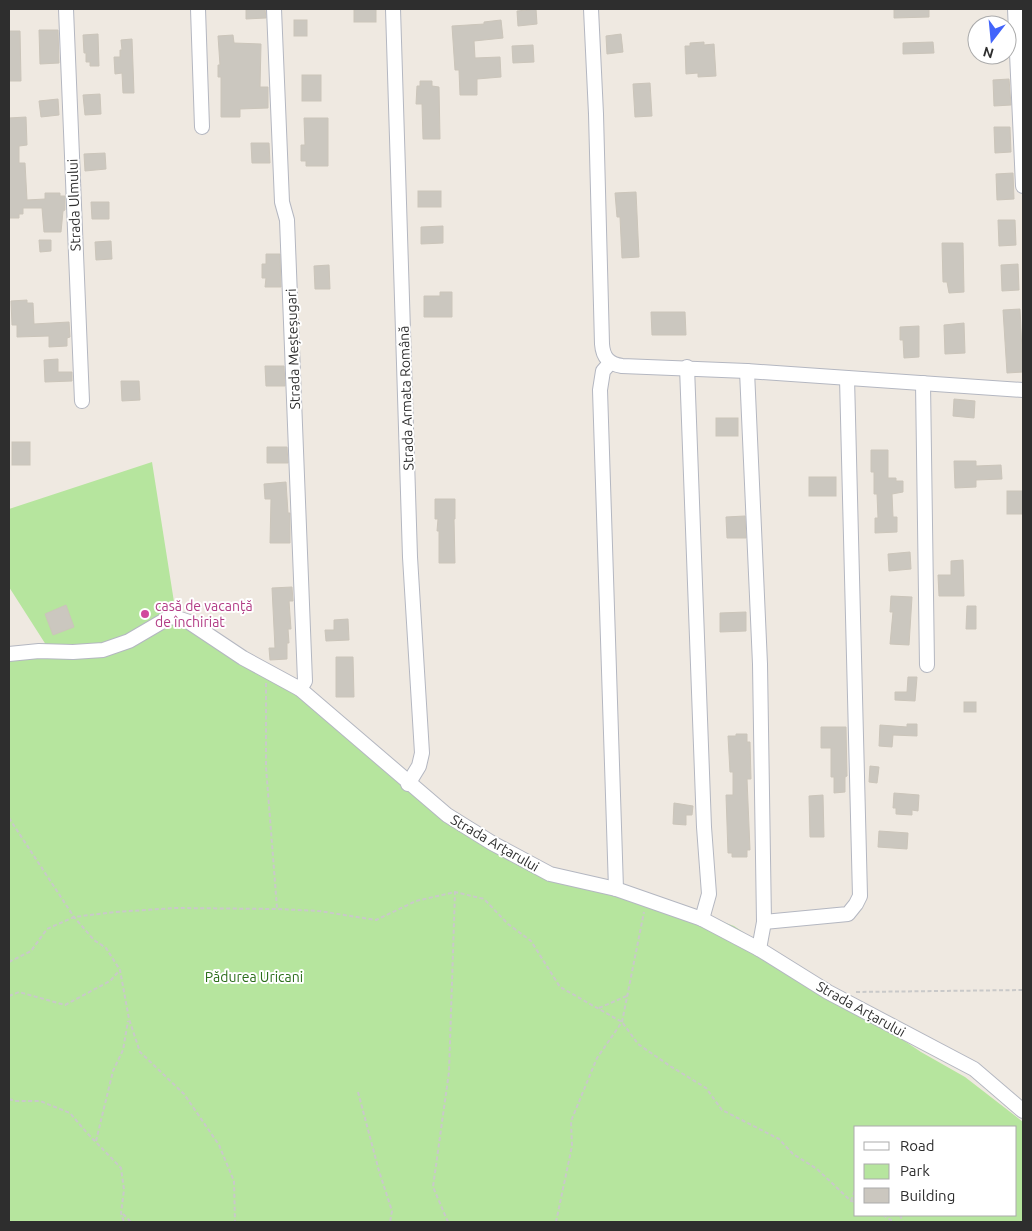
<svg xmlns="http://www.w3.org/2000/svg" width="1032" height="1231" viewBox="0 0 1032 1231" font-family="Ubuntu,sans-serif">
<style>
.green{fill:#b6e59e;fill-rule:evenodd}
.building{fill:#cbc7bf;stroke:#cbc5ba}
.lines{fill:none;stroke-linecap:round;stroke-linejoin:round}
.minor-casing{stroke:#b4b7c1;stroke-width:16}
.path{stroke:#c9c9c9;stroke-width:2;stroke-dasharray:4 2.5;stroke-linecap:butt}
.minor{stroke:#fff;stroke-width:14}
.hotel-dot{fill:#d1479c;stroke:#fff;stroke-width:2}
.labels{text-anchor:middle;stroke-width:4;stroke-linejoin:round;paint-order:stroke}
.street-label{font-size:14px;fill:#2e2e2e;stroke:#fff}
.hotel-label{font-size:14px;fill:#b23c85;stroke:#fff;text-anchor:start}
.park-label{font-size:14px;fill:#2c6e1b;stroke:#fff}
</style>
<rect width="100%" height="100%" fill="#efe9e1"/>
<path class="green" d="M152,462L177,621L294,689L407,786L551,871L622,885L734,926L921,1052L965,1077L1023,1122V1222H9V659L48,648L9,587V509ZM856,1127H1016V1215H856Z"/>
<g class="building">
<path d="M246,9H265L266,18L246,19Z"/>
<rect x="354" y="9" width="22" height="13"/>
<path d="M536,9L537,24L518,26L517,11Z"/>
<path d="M894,9H929V17L894,18Z"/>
<rect x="294" y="20" width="13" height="16"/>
<path d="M501,20L503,38L474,41L475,58L500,57L501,77L477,79V95H460L459,70H455L452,26L484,24V22Z"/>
<path d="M39,30H58L59,63L40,64Z"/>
<path d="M9,31H20L21,81H9Z"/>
<path d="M98,34L99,66H90V62H86V53H84L83,35Z"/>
<path d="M621,34L623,52L607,54L606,36Z"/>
<path d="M233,35L234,43L261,44L260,87H268V108L240,109V117H221V77H218V65H220L218,36Z"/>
<path d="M132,39L134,93H123L122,73L115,74L114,57H120V50H122L121,40Z"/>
<path d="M704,42V45L714,44L716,76L698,77V73L686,74L685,46H690V43Z"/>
<path d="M933,42L934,53L903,54V43Z"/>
<path d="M533,45L534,62L513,63L512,46Z"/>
<rect x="302" y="75" width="19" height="26"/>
<path d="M1009,79L1011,105L994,106L993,80Z"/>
<path d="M420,81H432V86L439,87L440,139H423L422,104H416L417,86H420Z"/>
<path d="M650,83L652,116L635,117L633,84Z"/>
<path d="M100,94L101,114L85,115L83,95Z"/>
<path d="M58,99L59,115L41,117L39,101Z"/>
<path d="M26,117L27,145L19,146V163H25L27,200L45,199V193H60V196H65V210L63,211L61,232H44L42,208H23V214H19V218H9V118Z"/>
<path d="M304,118H328V166H306V161H301V145H305Z"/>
<path d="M994,127H1010L1011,152L995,153Z"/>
<path d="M251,143H269L270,163H252Z"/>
<path d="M105,153L106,169L85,171L84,154Z"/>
<path d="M1013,173L1014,199L997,200L996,174Z"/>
<rect x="418" y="191" width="23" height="16"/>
<path d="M636,192L639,257L622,258L620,217H617L615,193Z"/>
<path d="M91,202H109V219H92Z"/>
<path d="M998,220H1015L1016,245L999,246Z"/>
<path d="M443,226V243L421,244V227Z"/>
<path d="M39,240H51V251L40,252Z"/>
<path d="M111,241L112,259L96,260L95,242Z"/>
<path d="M942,243H963L964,292L949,293L947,282H943Z"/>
<path d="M266,254H280L281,287H265L266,278H262V264H266Z"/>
<path d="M1018,264L1019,290L1002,291L1001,265Z"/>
<path d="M329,265L330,289H315L314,266Z"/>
<path d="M440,292H452V317H424V296H440Z"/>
<path d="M27,300V303H33L34,324L69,322L70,337L67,338V346L49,347V336L17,337V325H12L11,301Z"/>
<path d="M1020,309L1023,372L1007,373L1003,310Z"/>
<path d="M651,312H685L686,335H652Z"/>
<path d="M964,323L965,353L945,354L944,325Z"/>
<path d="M919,326V357L904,358L903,340H900V327Z"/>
<path d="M58,359V372H72V381L45,382L44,360Z"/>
<path d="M265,366H284L285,386H266Z"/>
<path d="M121,381H139L140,400L122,401Z"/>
<path d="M954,399L975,401L974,418L953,416Z"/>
<rect x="716" y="418" width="22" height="18"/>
<rect x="12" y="442" width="18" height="23"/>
<path d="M267,447H287L288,463H267Z"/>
<path d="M871,450H888V478H896V481H903V492L892,494L893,517H897V532L875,533V518H878L877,494H874V472H871Z"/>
<path d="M954,461H976V466L1001,465L1002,479L976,480V487L955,488Z"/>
<rect x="809" y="477" width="27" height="19"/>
<path d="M286,482L288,513H290V543H270L271,499H265L264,484Z"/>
<rect x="1007" y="491" width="16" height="23"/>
<path d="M435,499H455V519H454L455,563H439V531H437L438,519H435Z"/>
<path d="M745,516L746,538H727L726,517Z"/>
<path d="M910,552L911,569L889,571L888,554Z"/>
<path d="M963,560L964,596H939L938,575H951V561Z"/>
<path d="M292,587L293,601H289L291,629H288L289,643H287V659L270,660L269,648H275L272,588Z"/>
<path d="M891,596L912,597L909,645L890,644L893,612H890Z"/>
<path d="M66,605L74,627L53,635L45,614Z"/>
<path d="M967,606H976V629H966Z"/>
<path d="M746,612V631L720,632V613Z"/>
<path d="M348,619L349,640L326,641L325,630H334V620Z"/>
<path d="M336,657H353L354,697H336Z"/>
<path d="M908,677H917L915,701L895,700V692H907Z"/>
<rect x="964" y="702" width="12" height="10"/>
<path d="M907,724H917V736L893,735L892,747L879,746L880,725L907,727Z"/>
<path d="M821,727H846L847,776L845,777V792L834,793V777H831V748H821Z"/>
<path d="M736,734H747V742H750L751,779H747L750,850H747V857H732V853H728L726,795H733V772H730L728,736H736Z"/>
<path d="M870,766L879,767L877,783L869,782Z"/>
<path d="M894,793L919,795L918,811L912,810V815L896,814V808H893Z"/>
<path d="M823,795L824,837H810L809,796Z"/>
<path d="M674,803L693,806L692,815H686V825L673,824Z"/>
<path d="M879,831L908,833L907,849L878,847Z"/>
</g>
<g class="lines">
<g class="minor-casing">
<g id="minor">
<path d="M66,9L82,401"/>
<path d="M198,9L202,127"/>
<path d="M274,9L282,202L287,220L305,681L300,689"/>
<path d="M393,9L410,557L422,753L419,766L408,784"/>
<path d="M591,9L596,114L602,344C603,358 609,364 622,366L747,371L1023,390"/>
<path d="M1015,9L1023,186"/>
<path d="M610,363L603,371L600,390L616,889"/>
<path d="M687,367L704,827L709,894L702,919"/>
<path d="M747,371L760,664L764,922"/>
<path d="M923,383L927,665"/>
<path d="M9,654L39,651L73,652L103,650L129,641L170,617L177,618L189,622L243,658L300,689L447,815L492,843L550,874L616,889L702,919L759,949L828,992L974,1069L1023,1111"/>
<path d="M759,949L764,922L848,914L856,904L860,896L847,378"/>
</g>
</g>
<g class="path">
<path d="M266,683V767L277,908"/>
<path d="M9,818L74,917L94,940L106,948L120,970L129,1019L140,1052L184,1094L219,1145L234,1181L235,1222"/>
<path d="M9,962L31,951L47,929L74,917L115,912L175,908L277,909L319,911L376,920L416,901L455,892L484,899L508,924L531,941L560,987L622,1022L638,1044L670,1066L706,1088L722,1110L779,1139L793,1154L817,1169L851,1201L856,1202"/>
<path d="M856,992L1023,990"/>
<path d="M9,996L19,992L65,1005L110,981L120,970"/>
<path d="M599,1008L629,995"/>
<path d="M358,1092L379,1171L392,1211L390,1222"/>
<path d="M9,1099L15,1101H40L70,1113L87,1133L121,1168L124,1190L121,1213L124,1222"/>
<path d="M96,1141L113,1071L123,1050L128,1021"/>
<path d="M851,1201L856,1187"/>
<path d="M123,1214L131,1222"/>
<path d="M883,1215L894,1222"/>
<path d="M900,1215L903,1222"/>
<path d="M448,1222L433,1187L449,1072L455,892"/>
<path d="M556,1222L572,1146L571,1121L597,1058L622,1022L644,912"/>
</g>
<use href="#minor" class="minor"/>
</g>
<circle class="hotel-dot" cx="145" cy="614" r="5"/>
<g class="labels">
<g class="street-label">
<text transform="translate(74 205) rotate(-92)" y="5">Strada Ulmului</text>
<text transform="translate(293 349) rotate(-92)" y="5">Strada Meșteșugari</text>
<text transform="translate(406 398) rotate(-92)" y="5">Strada Armata Română</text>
<text transform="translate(495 843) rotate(30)" y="5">Strada Arțarului</text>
<text transform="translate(861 1009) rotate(29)" y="5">Strada Arțarului</text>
</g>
<g class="hotel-label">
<text x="155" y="611">casă de vacanță<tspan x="155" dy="16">de închiriat</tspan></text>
</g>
<g class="park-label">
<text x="254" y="982">Pădurea Uricani</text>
</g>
</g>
<rect width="1032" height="1231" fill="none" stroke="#2e2e2e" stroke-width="20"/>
<rect x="854" y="1126" width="162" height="90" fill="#ffffff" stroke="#ababab"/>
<rect x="864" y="1142" width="25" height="8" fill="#ffffff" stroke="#ababab"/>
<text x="900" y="1151" font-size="15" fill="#2e2e2e">Road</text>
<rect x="864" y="1164" width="25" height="15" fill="#b6e59e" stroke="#ababab"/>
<text x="900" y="1176" font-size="15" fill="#2e2e2e">Park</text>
<rect x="864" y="1188" width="25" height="15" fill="#cbc7bf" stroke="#ababab"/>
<text x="900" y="1201" font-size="15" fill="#2e2e2e">Building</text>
<g transform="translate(992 40) rotate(196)"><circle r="24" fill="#ffffff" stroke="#ababab"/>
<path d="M0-4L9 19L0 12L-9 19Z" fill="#4264fb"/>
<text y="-8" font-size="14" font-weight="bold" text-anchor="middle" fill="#2e2e2e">N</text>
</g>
</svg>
